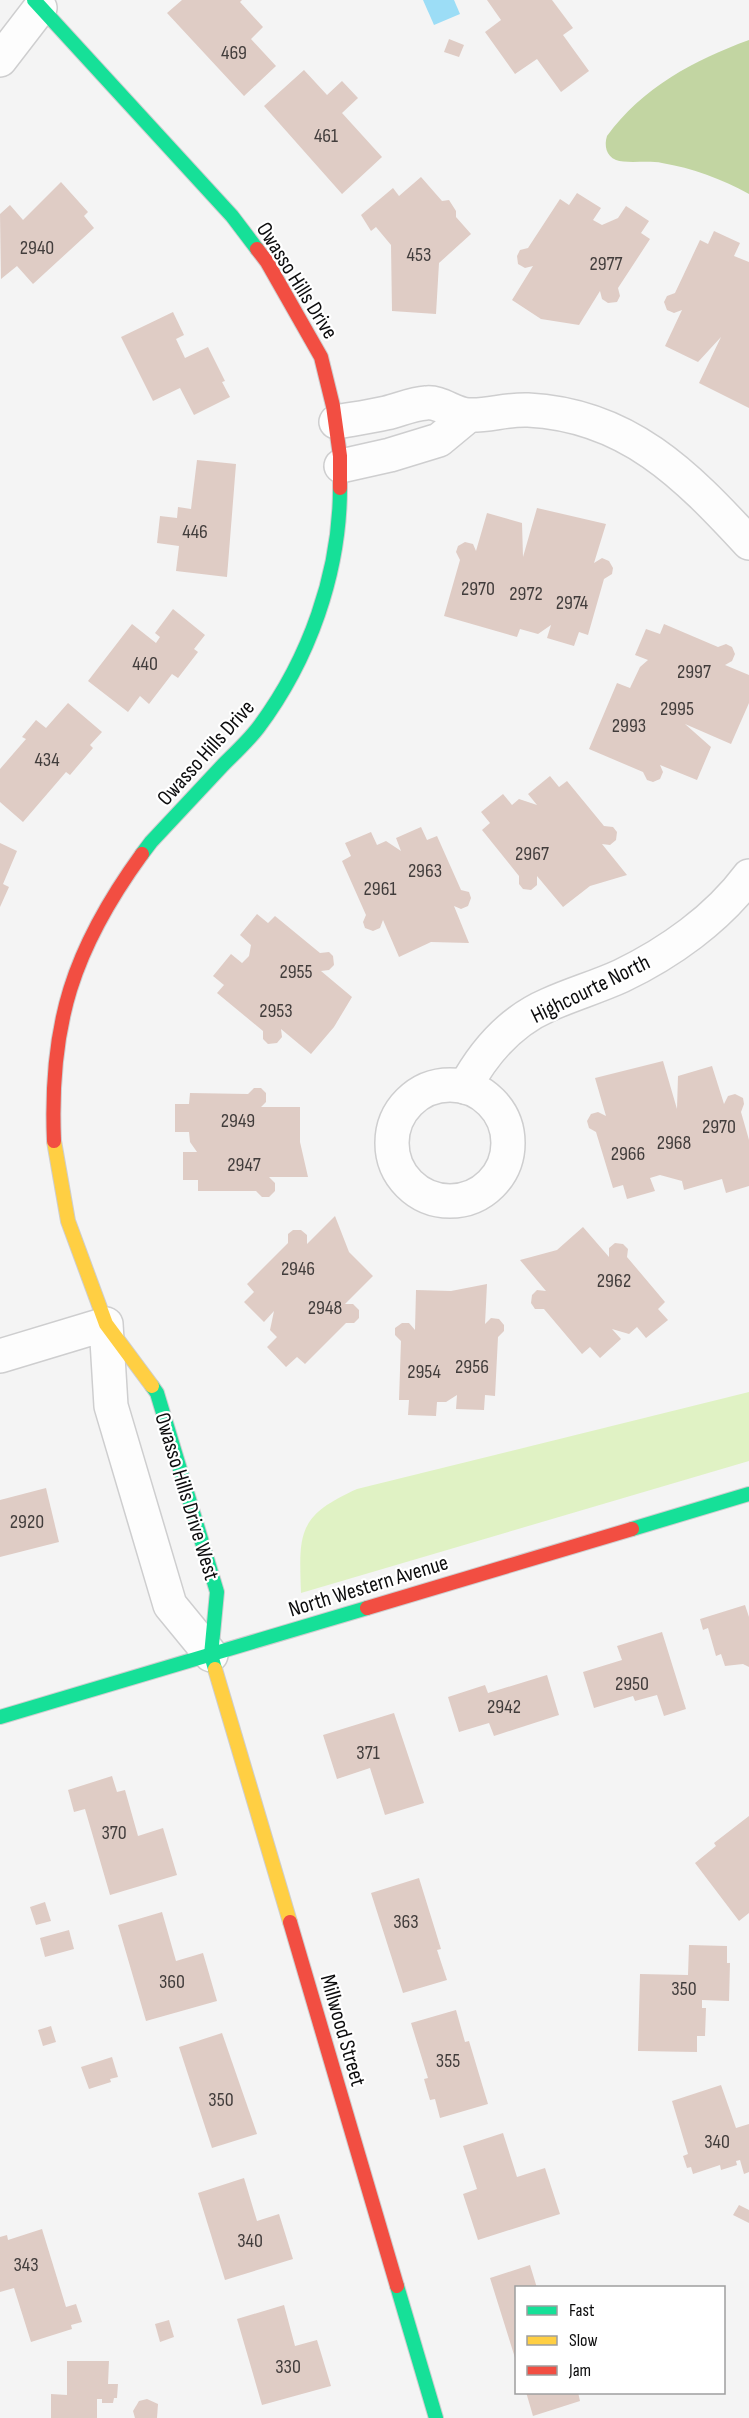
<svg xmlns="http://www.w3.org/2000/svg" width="749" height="2418" viewBox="0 0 749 2418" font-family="'Sofia Sans Condensed',sans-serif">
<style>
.green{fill:#e0f2c4}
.forest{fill:#c2d5a2}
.water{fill:#9cddf6}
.building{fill:#dfccc5}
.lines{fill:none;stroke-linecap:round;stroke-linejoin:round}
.street-casing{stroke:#cececf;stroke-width:36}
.fast-casing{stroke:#cececf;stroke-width:16}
.slow-casing{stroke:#cececf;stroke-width:16}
.jam-casing{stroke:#cececf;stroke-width:16}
.street{stroke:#fdfdfd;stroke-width:33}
.fast{stroke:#16e098;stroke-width:14}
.slow{stroke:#ffcf43;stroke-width:14}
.jam{stroke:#f24e42;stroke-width:14}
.labels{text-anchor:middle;stroke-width:4.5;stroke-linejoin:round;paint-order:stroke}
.number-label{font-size:20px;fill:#423d3c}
.street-label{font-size:22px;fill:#0d0d0e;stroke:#fff}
</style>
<rect width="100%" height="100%" fill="#f4f4f4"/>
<path class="green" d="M749,1392V1461L301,1593C299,1533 297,1516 357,1489Z"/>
<path class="forest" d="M749,40V194C722,179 692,168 662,163C649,160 626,164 616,160C606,156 604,145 607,136C642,88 694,60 749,40Z"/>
<path class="water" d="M423,0H454L460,14L434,25Z"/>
<g class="building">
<path d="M182,0H242L240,2L263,27L251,39L276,66L244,96L167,13Z"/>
<path d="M487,0H552L573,28L563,35L589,71L561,92L537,59L515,74L485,32L501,20Z"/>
<path d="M449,39L464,45L459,57L444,52Z"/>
<path d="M304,70L327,95L342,81L358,98L342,113L382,157L342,194L264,106Z"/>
<path d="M421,177L442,201L449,200L456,211V217L471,234L439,263L436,314L392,311L391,245L376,227L371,231L361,215L393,188L399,196Z"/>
<path d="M61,182L88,212L84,216L94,228L33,284L17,266L1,279L0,214L10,205L23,220Z"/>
<path d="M577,193L601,208L593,220L602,225L618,218L626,206L649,221L641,233L650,239L618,288L620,296L617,302L608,303L602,299L600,291L579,325L541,319L512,300L533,266L525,268L518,264L517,256L520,250L528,248L560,199L569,205Z"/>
<path d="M714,231L740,243L734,256L749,262V408L699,383L721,337L698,362L665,346L682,310L674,313L667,310L664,302L667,296L675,293L700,240L708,244Z"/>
<path d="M173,312L184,335L176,339L185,358L208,347L225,381L222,382L230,397L194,415L180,388L153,401L121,337Z"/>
<path d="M197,460L236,464L227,577L176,571L179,546L157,543L160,516L177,518L178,507L191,509Z"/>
<path d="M537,508L606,524L594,563L602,558L609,561L613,568L612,574L604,579L588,635L579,632L574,646L547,638L551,625L538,634L520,629L517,637L444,616L460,560L456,552L458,546L465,542L473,544L476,551L487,513L522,523L523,557Z"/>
<path d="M173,609L205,635L194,649L198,652L178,678L172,674L149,704L140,696L128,712L88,681L132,624L156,643L160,637L155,633Z"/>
<path d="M664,624L718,647L726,644L732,647L735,654L732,661L725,665L749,675V703L731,744L685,724L711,747L697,780L660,765L663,772L660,779L653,782L647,780L643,772L589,749L617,683L630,688L640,667L648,660L635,655L646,629L660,634Z"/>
<path d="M68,703L102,732L90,745L93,748L70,775L66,772L23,822L0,802V769L26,739L22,737L36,720L46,728Z"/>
<path d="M550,776L559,787L567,781L604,826L613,827L617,832L616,840L610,845L602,844L627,875L590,886L563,907L537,876V885L531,890L523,889L519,884V876L482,830L490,823L481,812L503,794L512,805L519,799L537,805L528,794Z"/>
<path d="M421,827L427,840L437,836L461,890L469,892L471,898L468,906L461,909L454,906L469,943L431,942L399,957L383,920L380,928L373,931L365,928L363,922L366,915L342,861L351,856L345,843L371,832L377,845L386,841L401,851L396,838Z"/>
<path d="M0,843L17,851L3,884L9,887L0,907Z"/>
<path d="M257,914L268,923L275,916L320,953L329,952L333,956L334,965L329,970L321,971L352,997L334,1027L311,1054L281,1029L282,1037L277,1043L268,1044L263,1039V1031L217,993L224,985L213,976L231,954L242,963L249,956L251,945L240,935Z"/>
<path d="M663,1061L677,1109L678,1076L712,1066L724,1104L728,1096L735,1094L743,1098L744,1104L741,1112L749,1140V1186L726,1193L722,1179L684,1190L682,1181L660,1175L650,1178L655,1191L627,1199L623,1185L613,1188L596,1132L589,1128L587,1121L591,1114L598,1112L606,1116L595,1078Z"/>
<path d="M254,1088H261L266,1093V1102L261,1107H300V1142L308,1177H269L275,1183V1191L269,1197H262L256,1191H198V1180H183V1152H197L190,1142L189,1132H175V1104H189L190,1093L248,1094Z"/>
<path d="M335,1216L349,1252L373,1276L345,1304H353L359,1310V1318L354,1323H346L305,1364L297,1357L286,1367L267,1347L277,1337L270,1330L274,1311L264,1322L244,1302L254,1292L247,1284L288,1243V1234L293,1230H301L307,1235V1244Z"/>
<path d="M583,1227L609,1257V1248L615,1243L623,1244L628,1249L627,1257L665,1302L658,1309L668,1320L646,1338L637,1327L629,1334L612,1329L621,1339L600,1358L590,1347L582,1354L544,1309H535L531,1303L532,1295L537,1290L546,1291L520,1260L557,1250Z"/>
<path d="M487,1284L485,1324L491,1318L499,1319L504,1325V1331L498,1337L495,1396L485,1395L484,1410L456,1409L457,1395L446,1402H437L436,1416L408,1415L409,1400H399L401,1341L395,1335V1328L402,1323H409L415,1330L416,1290L451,1291Z"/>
<path d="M46,1488L59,1542L0,1557V1500Z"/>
<path d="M745,1605L749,1617V1667L743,1664L725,1666L721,1654L716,1656L708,1628L703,1630L700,1619Z"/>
<path d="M662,1632L686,1709L664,1716L657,1695L635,1701L633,1696L594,1708L583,1672L622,1660L617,1646Z"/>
<path d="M547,1675L559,1715L494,1736L489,1723L459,1732L448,1697L485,1685L488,1693Z"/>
<path d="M394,1713L424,1803L385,1815L370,1768L337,1779L323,1735Z"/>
<path d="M112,1776L117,1792L125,1790L138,1836L163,1828L177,1875L110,1895L85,1809L74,1812L68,1790Z"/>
<path d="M749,1816V1913L739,1921L695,1863L716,1846L714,1843Z"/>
<path d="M419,1878L441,1949L437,1950L447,1980L403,1993L371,1893Z"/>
<path d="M45,1902L51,1921L36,1925L30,1907Z"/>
<path d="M162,1912L176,1961L203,1953L217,2001L146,2021L118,1925Z"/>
<path d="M69,1930L74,1949L45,1957L40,1938Z"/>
<path d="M689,1945L727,1946V1963H730L729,2001L702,2000V2008H706L705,2036H697V2052L638,2051L640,1974L688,1975Z"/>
<path d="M456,2010L465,2042L469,2041L488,2104L440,2118L435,2099L430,2100L424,2079L428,2078L411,2023Z"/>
<path d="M51,2026L56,2042L43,2046L38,2030Z"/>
<path d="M222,2033L257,2134L212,2148L179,2047Z"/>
<path d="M112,2057L118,2077L110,2079L111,2082L89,2089L81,2067Z"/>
<path d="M721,2085L736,2128L749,2124V2172L744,2174L740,2160L736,2161L737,2165L721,2170L720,2165L693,2174L691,2167L687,2168L683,2156L688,2154L672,2101Z"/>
<path d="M503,2133L517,2177L545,2168L560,2214L478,2240L463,2194L477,2189L463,2146Z"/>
<path d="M244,2178L257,2221L279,2214L293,2259L225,2280L198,2193Z"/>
<path d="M739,2205L749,2210V2223L733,2215Z"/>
<path d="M42,2229L66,2307L76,2304L82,2322L71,2325L72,2329L31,2342L14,2288L0,2292V2237L7,2235L8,2240Z"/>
<path d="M530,2265L537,2288H516V2361L490,2278Z"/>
<path d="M284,2305L295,2346L317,2340L331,2386L262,2405L237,2319Z"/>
<path d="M169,2320L174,2337L160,2342L155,2324Z"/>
<path d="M67,2361H109L108,2384H118L117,2398H114L113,2403H102V2399H97V2418H51V2394L67,2395Z"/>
<path d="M526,2392H578L580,2401L533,2416Z"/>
<path d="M147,2399L158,2404L157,2418H135L133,2411L139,2401Z"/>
</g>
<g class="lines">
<g class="street-casing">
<g id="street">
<path d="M0,60L40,8"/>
<path d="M336,422C353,419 369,417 386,413C399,410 412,404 426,403C440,401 455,415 469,415C488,416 507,409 528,410C628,415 686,475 749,543"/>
<path d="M341,466L390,455L439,440L468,416"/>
<circle cx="450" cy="1143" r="58"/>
<path d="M465,1087C484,1052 511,1021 548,1005C572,994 597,987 621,976C669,953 717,919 749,876"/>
<path d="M0,1356L106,1324L111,1406L170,1605L211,1655"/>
</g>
</g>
<g class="fast-casing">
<g id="fast">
<path d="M34,0L232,216L257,249"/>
<path d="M142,854L151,842C175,816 199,791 223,765C235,753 248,741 258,728C309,660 340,573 340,488"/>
<path d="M152,1386L157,1393L217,1592L211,1655L215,1669"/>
<path d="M632,1529L749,1494"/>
<path d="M0,1717L367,1608"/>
<path d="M397,2286L436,2418"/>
</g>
</g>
<g class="slow-casing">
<g id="slow">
<path d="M54,1141L68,1221L106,1324L152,1386"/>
<path d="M215,1669L290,1922"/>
</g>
</g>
<g class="jam-casing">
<g id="jam">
<path d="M257,249L267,262L321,357L333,406L340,456V488"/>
<path d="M54,1141C49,1024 73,949 142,854"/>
<path d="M367,1608L632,1529"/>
<path d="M290,1922L397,2286"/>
</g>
</g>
<use href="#street" class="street"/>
<use href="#fast" class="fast"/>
<use href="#slow" class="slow"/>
<use href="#jam" class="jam"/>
</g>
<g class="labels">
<g class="number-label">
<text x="234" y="59">469</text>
<text x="326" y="142">461</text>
<text x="37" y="254">2940</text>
<text x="419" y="261">453</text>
<text x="606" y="270">2977</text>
<text x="195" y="538">446</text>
<text x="478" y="595">2970</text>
<text x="526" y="600">2972</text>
<text x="572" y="609">2974</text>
<text x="145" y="670">440</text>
<text x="694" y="678">2997</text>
<text x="677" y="715">2995</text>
<text x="629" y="732">2993</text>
<text x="47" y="766">434</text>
<text x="532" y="860">2967</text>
<text x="425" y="877">2963</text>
<text x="380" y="895">2961</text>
<text x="296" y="978">2955</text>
<text x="276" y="1017">2953</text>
<text x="238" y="1127">2949</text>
<text x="719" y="1133">2970</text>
<text x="674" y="1149">2968</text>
<text x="628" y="1160">2966</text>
<text x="244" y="1171">2947</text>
<text x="298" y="1275">2946</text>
<text x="614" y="1287">2962</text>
<text x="325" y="1314">2948</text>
<text x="472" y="1373">2956</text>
<text x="424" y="1378">2954</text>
<text x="27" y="1528">2920</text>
<text x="632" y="1690">2950</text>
<text x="504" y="1713">2942</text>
<text x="368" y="1759">371</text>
<text x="114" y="1839">370</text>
<text x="406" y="1928">363</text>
<text x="172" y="1988">360</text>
<text x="684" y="1995">350</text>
<text x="448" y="2067">355</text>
<text x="221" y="2106">350</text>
<text x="717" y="2148">340</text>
<text x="250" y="2247">340</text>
<text x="26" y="2271">343</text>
<text x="288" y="2373">330</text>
</g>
<g class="street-label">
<text transform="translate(298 280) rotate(58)" y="8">Owasso Hills Drive</text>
<text transform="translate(205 752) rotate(-48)" y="8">Owasso Hills Drive</text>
<text transform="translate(590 988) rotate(-26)" y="8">Highcourte North</text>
<text transform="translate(188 1496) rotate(73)" y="8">Owasso Hills Drive West</text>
<text transform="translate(368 1585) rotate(-17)" y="8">North Western Avenue</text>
<text transform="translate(344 2030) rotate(74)" y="8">Millwood Street</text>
</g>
</g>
<rect x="515" y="2286" width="210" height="108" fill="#ffffff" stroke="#9e9e9f" stroke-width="1.5"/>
<rect x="527" y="2306" width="30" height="9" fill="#16e098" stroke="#9e9e9f" stroke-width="1.5"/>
<text x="569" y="2316" font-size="18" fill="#0d0d0e">Fast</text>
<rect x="527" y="2336" width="30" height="9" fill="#ffcf43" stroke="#9e9e9f" stroke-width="1.5"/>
<text x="569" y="2346" font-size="18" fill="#0d0d0e">Slow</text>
<rect x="527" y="2366" width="30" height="9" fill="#f24e42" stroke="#9e9e9f" stroke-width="1.5"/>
<text x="569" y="2376" font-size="18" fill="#0d0d0e">Jam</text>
</svg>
